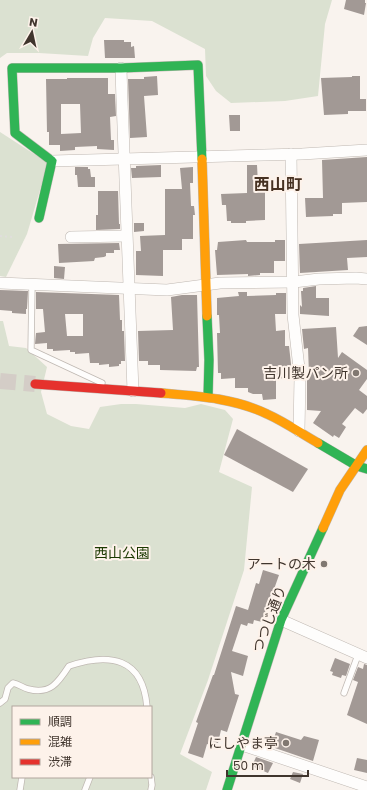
<svg xmlns="http://www.w3.org/2000/svg" width="367" height="790" viewBox="0 0 367 790" font-family="Poppins,'Noto Sans JP',sans-serif">
<style>
.green{fill:#dbe1d1;fill-rule:evenodd}
.building{fill:#a29995;fill-rule:evenodd}
.lines{fill:none;stroke-linecap:round;stroke-linejoin:round}
.secondary-tunnel{stroke:#d4cdc7;stroke-width:16;stroke-dasharray:16 8;stroke-linecap:butt}
.lane-casing{stroke:#bfb8b2;stroke-width:7}
.street-casing{stroke:#bfb8b2;stroke-width:12}
.fast-casing{stroke:#bfb8b2;stroke-width:10}
.slow-casing{stroke:#bfb8b2;stroke-width:10}
.jam-casing{stroke:#bfb8b2;stroke-width:10}
.path{stroke:#e0dedc;stroke-width:2;stroke-dasharray:2 3;stroke-linecap:butt}
.lane{stroke:#fefdfc;stroke-width:5.5}
.street{stroke:#fefdfc;stroke-width:11}
.fast{stroke:#30b455;stroke-width:9}
.slow{stroke:#ff9f0a;stroke-width:9}
.jam{stroke:#e5322d;stroke-width:9}
.poi-dot{fill:#817871;stroke:#fdf2ea;stroke-width:1.5}
.labels{text-anchor:middle;stroke-width:4;stroke-linejoin:round;paint-order:stroke}
.poi-label{font-size:14px;fill:#40352d;stroke:#fdf2ea;text-anchor:end}
.park-label{font-size:14px;fill:#1b3900;stroke:#fdf2ea}
.street-label{font-size:14px;fill:#40352d;stroke:#fdf2ea}
.quarter-label{font-size:16px;font-weight:bold;fill:#463122;stroke:#fdf2ea}
</style>
<rect width="100%" height="100%" fill="#f9f3ee"/>
<g class="green">
<path d="M0,0H332L325,24L318,96L285,101L231,103L216,91L206,76L205,49L152,21L105,18L93,38L88,56L39,53H7L0,58Z"/>
<path d="M0,132L48,163L27,234L6,277L0,276Z"/>
<path d="M0,321H3L9,346L26,348L47,367L41,392L47,414L71,426L89,429L100,407L121,404H136L185,408L201,404L225,410L233,419L219,472L252,487L244,570L208,680L180,754L212,772L206,790H0ZM13,707H151V777H13Z"/>
</g>
<g class="building">
<path d="M346,0H365V3H366L364,15L344,9Z"/>
<path d="M104,40H124V42H131V47L134,46L135,58H105Z"/>
<path d="M157,76L158,95L144,96L147,137L130,138L128,79H144V77Z"/>
<path d="M352,76H360V99H366V111H348V114L324,115L321,78L352,77Z"/>
<path d="M67,78H108V94H115L116,116L110,117L111,140H114V150L97,149V146L75,147V150L60,151V145H49V132H47L46,79H67ZM61,104H80L81,133L61,134Z"/>
<path d="M229,115H240V131H230Z"/>
<path d="M367,157V202L342,203V214H333V216L306,217L305,198H323L322,160Z"/>
<path d="M161,165V177L132,178L131,168H136V166Z"/>
<path d="M247,165H257L258,184L265,183V220L246,221V223H231V221H227L226,205H222L221,194L247,193Z"/>
<path d="M75,167H88V169H90L91,177H95V187H78L77,175H75Z"/>
<path d="M193,167V183H190L191,206H194L195,215H193V239H182V250H163V276L136,275V251H141L140,236L165,235V189H182L180,168Z"/>
<path d="M98,191H118L119,224H120V229L96,230V215H98Z"/>
<path d="M134,223H144V231L134,232Z"/>
<path d="M246,240L247,242H275V240H285V261H274V273H260V275L248,276V274L217,275L215,250H217L218,242Z"/>
<path d="M367,240V257L347,258L348,270L300,273L299,244Z"/>
<path d="M119,243L120,250H114V253H106V256L104,257L95,258L94,261L59,263L58,244Z"/>
<path d="M54,266L65,267L64,279L54,278Z"/>
<path d="M316,286V298H329V316L300,314V305L302,307L301,291H303V288Z"/>
<path d="M0,290L28,291L27,309H26V314L12,313V311L0,310Z"/>
<path d="M36,292L119,295L120,320H122V331H124L125,361H121V364H119V366L109,367V364L99,365V363H90L89,353L75,354V352H70V350L53,351V349H47V343L35,344L36,333L45,332L43,309H36ZM65,314H83V336H67Z"/>
<path d="M238,292H247V296L276,295V293H286V314H275L276,331L285,330V346H289L292,373L284,374V378L276,379V399L263,400L262,394H253L248,392V388H235V378L221,379V373H218L217,333H220L219,315H217V298L239,296Z"/>
<path d="M182,295H197L199,367H197L196,371L160,370V365H148V361H139L138,331L173,330L171,297Z"/>
<path d="M367,326V345L353,336L359,327Z"/>
<path d="M336,327L338,358L342,352L367,370V379L359,390L367,396V409L363,414L355,408L342,424L346,427L339,438L334,435L333,437L313,423L321,411L307,410V374H309L308,348L304,349L302,329Z"/>
<path d="M237,429L308,469L293,492L224,455Z"/>
<path d="M263,570L279,575L272,595L271,594L262,622L254,620L253,624L248,623L247,626L241,624L232,651L248,656L243,676L231,672L235,694L239,695L227,732L221,730L218,743L213,742L210,745L207,744L203,758L188,753L198,723L196,722L213,675H214L236,606L248,610L256,583L259,584Z"/>
<path d="M335,658L350,664L346,676L342,675L341,678L332,675L333,672L330,671Z"/>
<path d="M364,664L367,665V724L347,715L358,682L353,680L358,667L363,669Z"/>
<path d="M276,732L301,740L304,736L319,740L313,761L275,748L277,742L273,741Z"/>
<path d="M256,757L273,763L268,773L252,766Z"/>
<path d="M357,758L367,760V773L354,770Z"/>
<path d="M293,772L303,774L300,783L290,779Z"/>
</g>
<g class="lines">
<path class="secondary-tunnel" d="M0,381L35,384"/>
<g class="lane-casing">
<g id="lane">
<path d="M32,284L31,350L102,383"/>
<path d="M344,693L358,655"/>
<path d="M0,703L5,699L8,688L13,683C19,684 23,688 28,689C50,695 58,683 69,666C110,652 143,658 147,707"/>
<path d="M151,777L152,785L151,790"/>
<path d="M20,790L22,777"/>
<path d="M85,790L90,777"/>
</g>
</g>
<g class="street-casing">
<g id="street">
<path d="M121,68C124,176 130,284 133,391"/>
<path d="M291,154L293,315L300,377L299,431"/>
<path d="M52,161L302,154L367,150"/>
<path d="M71,237L126,236"/>
<path d="M0,283L167,290L220,283L294,282L319,279L356,278L367,279"/>
<path d="M281,620L367,658"/>
<path d="M242,745L367,787"/>
</g>
</g>
<g class="fast-casing">
<g id="fast">
<path d="M39,218L52,161L15,133L12,68H121L198,65L202,159"/>
<path d="M207,316L209,360L208,397"/>
<path d="M318,443L357,466L367,469"/>
<path d="M227,790L281,620L323,528"/>
</g>
</g>
<g class="slow-casing">
<g id="slow">
<path d="M202,159L207,316"/>
<path d="M161,393C197,396 234,398 267,414C285,422 302,434 318,443"/>
<path d="M323,528L340,490L367,450"/>
</g>
</g>
<g class="jam-casing">
<path id="jam" d="M35,384L161,393"/>
</g>
<path class="path" d="M0,236L13,237"/>
<use href="#lane" class="lane"/>
<use href="#street" class="street"/>
<use href="#fast" class="fast"/>
<use href="#slow" class="slow"/>
<use href="#jam" class="jam"/>
</g>
<g class="poi-dot">
<circle cx="356" cy="373" r="4"/>
<circle cx="324" cy="564" r="4"/>
<circle cx="286" cy="743" r="4"/>
</g>
<g class="labels">
<g class="poi-label">
<text x="348" y="378">吉川製パン所</text>
<text x="316" y="569">アートの木</text>
<text x="278" y="748">にしやま亭</text>
</g>
<g class="park-label">
<text x="122" y="558">西山公園</text>
</g>
<g class="street-label">
<text transform="translate(269 619) rotate(-69)" y="5">つつじ通り</text>
</g>
<g class="quarter-label">
<text x="278" y="190">西山町</text>
</g>
</g>
<rect x="12" y="706" width="140" height="72" fill="#fdf2ea" stroke="#b1a69e"/>
<rect x="20" y="719" width="20" height="6" fill="#30b455" stroke="#b1a69e"/>
<text x="48" y="726" font-size="12" fill="#40352d">順調</text>
<rect x="20" y="739" width="20" height="6" fill="#ff9f0a" stroke="#b1a69e"/>
<text x="48" y="746" font-size="12" fill="#40352d">混雑</text>
<rect x="20" y="759" width="20" height="6" fill="#e5322d" stroke="#b1a69e"/>
<text x="48" y="766" font-size="12" fill="#40352d">渋滞</text>
<g transform="translate(32 32) rotate(9)" stroke="#fdf2ea" stroke-width="3" paint-order="stroke">
<path d="M0-3L7 15L0 10L-7 15Z" fill="#40352d"/>
<text y="-6" font-size="11" font-weight="bold" text-anchor="middle" fill="#40352d">N</text>
</g>
<path d="M227 770v6h81v-6" fill="none" stroke="#40352d" stroke-width="2"/>
<text x="233" y="770" font-size="12" fill="#40352d" stroke="#fdf2ea" stroke-width="3" paint-order="stroke">50 m</text>
</svg>
